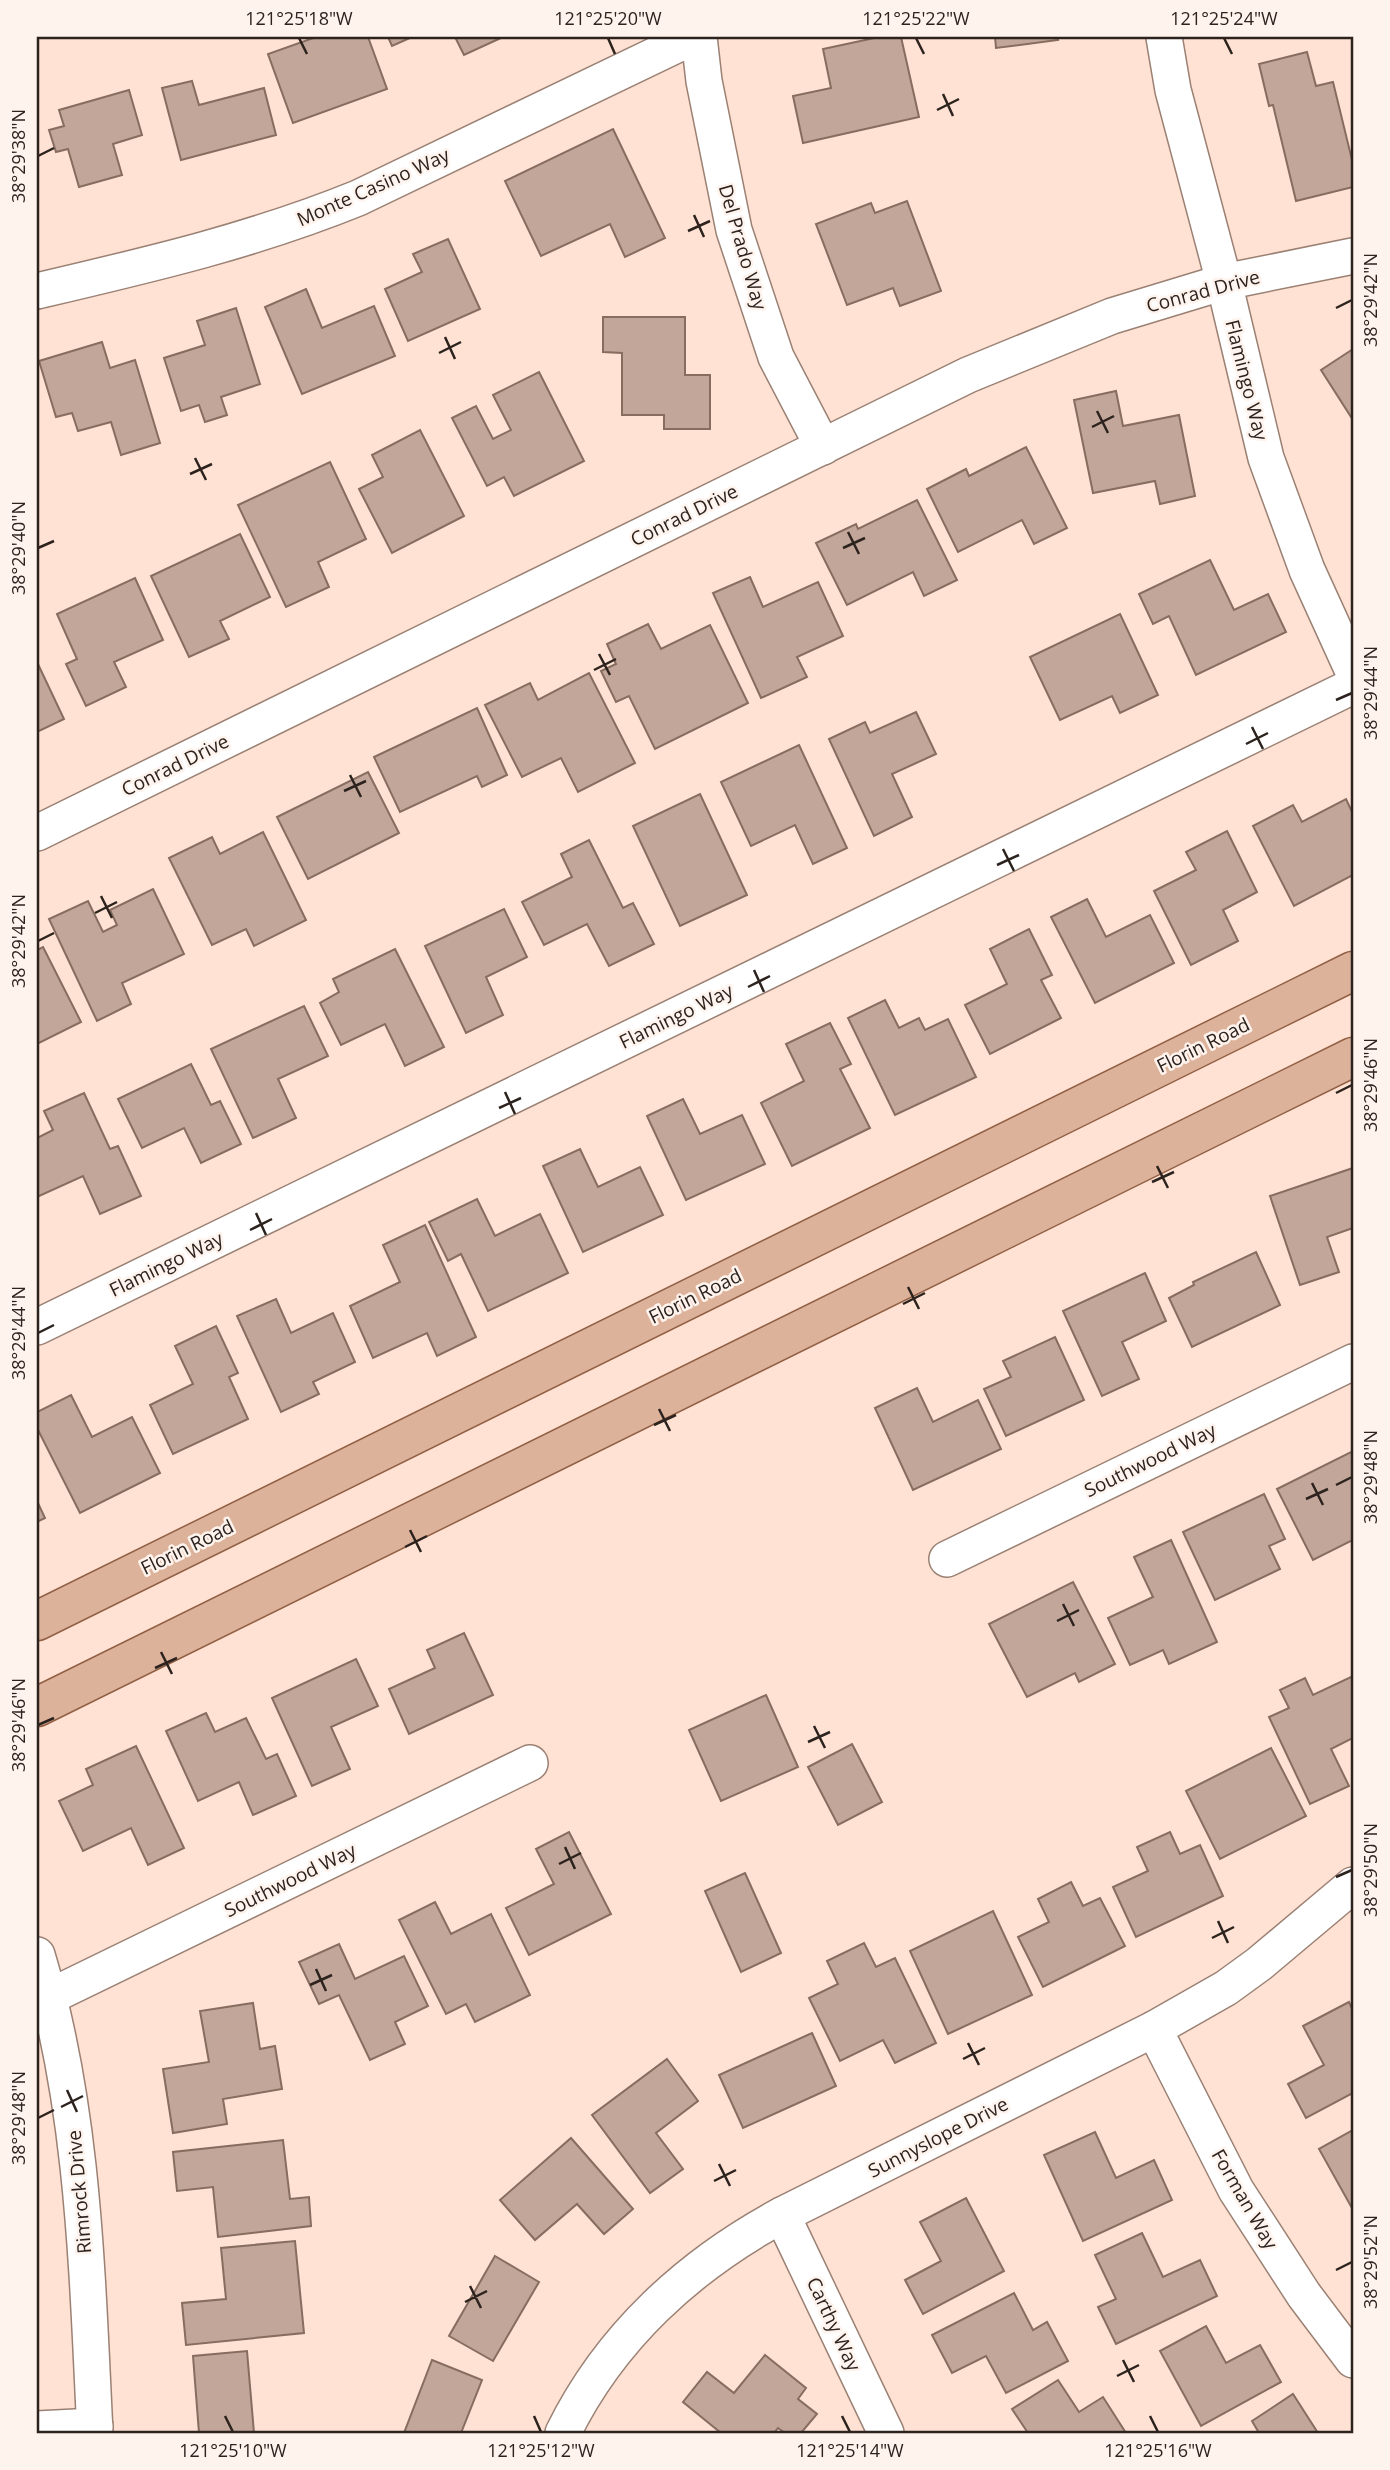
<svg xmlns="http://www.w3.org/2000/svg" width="1390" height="2470" viewBox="0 0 1390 2470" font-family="'Open Sans',sans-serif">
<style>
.building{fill:#c1a699;stroke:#866d60;stroke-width:2}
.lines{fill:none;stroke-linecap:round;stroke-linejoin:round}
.minor-casing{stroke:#9a8174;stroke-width:38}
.primary-casing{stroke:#915f44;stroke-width:41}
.minor{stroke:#fff;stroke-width:35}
.primary{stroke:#ddb29b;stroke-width:38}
.ticks{fill:none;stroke:#2d231e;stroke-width:2.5}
.labels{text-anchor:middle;stroke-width:5;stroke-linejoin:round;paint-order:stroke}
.street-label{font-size:19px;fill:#2d231e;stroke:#fff3ed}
.neatline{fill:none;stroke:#2d231e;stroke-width:2.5}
.ticks-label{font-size:18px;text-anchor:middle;fill:#2d231e}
</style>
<rect width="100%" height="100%" fill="#ffe2d3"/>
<g class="building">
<path d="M316,37H368L387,89L293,123L268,54Z"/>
<path d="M388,37H412L392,46Z"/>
<path d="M455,37H503L464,55Z"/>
<path d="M879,37H901L919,117L803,143L793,96L831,88L823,49Z"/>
<path d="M995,37H1057L1058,40L996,48Z"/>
<path d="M1307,52L1316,86L1333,82L1353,164V187L1296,201L1273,105L1269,106L1259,64Z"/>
<path d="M192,81L199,105L264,88L276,135L181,160L162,88Z"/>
<path d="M129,90L142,135L113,144L122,175L79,187L68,149L56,152L49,130L64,126L59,110Z"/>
<path d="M613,129L665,238L625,257L610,224L541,256L505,181Z"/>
<path d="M907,201L941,291L900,306L893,288L847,305L816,224L871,203L875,213Z"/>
<path d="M448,239L480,309L408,341L385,289L422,272L413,254Z"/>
<path d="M306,289L322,328L374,306L395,356L302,394L265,307Z"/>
<path d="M236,308L260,384L221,397L227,415L205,422L199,405L181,411L164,358L205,345L197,321Z"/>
<path d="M603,317H685V375H710V429H664V415H622V353L603,352Z"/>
<path d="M102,342L110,368L135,360L160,443L121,455L111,422L78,431L72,413L56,417L39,361Z"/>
<path d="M1353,349V420L1321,370Z"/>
<path d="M539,372L584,461L514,496L504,477L487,486L452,418L476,406L493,439L511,430L493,395Z"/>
<path d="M1116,391L1123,426L1179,415L1195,496L1160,504L1155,481L1093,493L1074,400Z"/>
<path d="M420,430L464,516L392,553L359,489L383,477L372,455Z"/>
<path d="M1026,447L1067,528L1034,544L1022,520L958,552L927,489L966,469L969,476Z"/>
<path d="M330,462L366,539L318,562L329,587L286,607L238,505Z"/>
<path d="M917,500L957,580L924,596L913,572L847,605L816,543L856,524L858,529Z"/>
<path d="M240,534L270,597L220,621L229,639L189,657L151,576Z"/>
<path d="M1210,560L1234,610L1268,594L1286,632L1196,675L1169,616L1153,624L1139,594Z"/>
<path d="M750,577L763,607L818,582L843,636L797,657L807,677L761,698L713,593Z"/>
<path d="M135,578L163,640L114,662L126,687L86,706L66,664L77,659L57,614Z"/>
<path d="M1120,614L1158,695L1120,713L1112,696L1060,720L1030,657Z"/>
<path d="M648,624L661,649L710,625L748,703L655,749L629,696L616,702L601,671L616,664L607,644Z"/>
<path d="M37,662L64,719L37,732Z"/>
<path d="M589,673L635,763L578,792L561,758L522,777L485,705L530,683L538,700Z"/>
<path d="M477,708L507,775L482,787L477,776L400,812L374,757Z"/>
<path d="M916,712L936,754L892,774L912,817L874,836L829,739L865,722L870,733Z"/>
<path d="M799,745L847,848L813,864L795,825L751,846L721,782Z"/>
<path d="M368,772L399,833L308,879L277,817Z"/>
<path d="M700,794L747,895L680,926L633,826Z"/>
<path d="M1346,799L1353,814V875L1294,906L1253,826L1293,805L1302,822Z"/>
<path d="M1227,831L1257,892L1223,910L1238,941L1191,965L1154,891L1196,870L1186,852Z"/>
<path d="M263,832L306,920L254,946L246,929L212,945L169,858L212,837L220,854Z"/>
<path d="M589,840L623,908L633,903L654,944L609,966L587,924L544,945L522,902L572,877L561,854Z"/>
<path d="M153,889L184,954L122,983L131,1004L97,1021L49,919L88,901L103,932L117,925L110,910Z"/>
<path d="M1087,899L1106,937L1150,915L1174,963L1095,1003L1051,917Z"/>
<path d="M504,909L527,957L486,977L503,1015L466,1033L425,946Z"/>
<path d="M1029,929L1052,975L1041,980L1061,1018L990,1054L965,1005L1007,984L990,949Z"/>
<path d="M43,947L81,1022L37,1044V950Z"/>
<path d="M395,949L444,1047L405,1066L385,1024L341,1045L320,1003L339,992L333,979Z"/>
<path d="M885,1000L899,1028L919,1018L925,1030L948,1019L976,1077L895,1115L848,1018Z"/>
<path d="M304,1006L328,1056L278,1079L296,1118L253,1138L211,1049Z"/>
<path d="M830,1023L851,1064L840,1069L870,1128L792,1166L761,1103L804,1081L786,1044Z"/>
<path d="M191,1064L211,1105L220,1101L241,1144L201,1163L184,1128L142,1148L118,1099Z"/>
<path d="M84,1093L110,1149L118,1146L141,1196L100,1214L83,1176L37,1197V1138L53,1130L44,1111Z"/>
<path d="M683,1099L700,1134L742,1115L765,1164L686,1200L647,1116Z"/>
<path d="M580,1149L598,1187L640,1167L663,1215L583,1252L543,1166Z"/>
<path d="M1353,1168V1228L1327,1237L1339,1272L1300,1285L1270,1196Z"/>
<path d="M477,1199L495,1236L540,1214L568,1273L488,1311L461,1254L448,1261L429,1222Z"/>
<path d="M425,1225L476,1337L437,1356L427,1333L373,1358L350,1306L400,1282L383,1245Z"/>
<path d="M1256,1252L1280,1305L1192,1347L1169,1298L1194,1285L1193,1282Z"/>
<path d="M1145,1273L1166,1321L1122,1342L1139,1379L1102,1396L1063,1311Z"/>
<path d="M276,1299L291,1333L333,1313L355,1362L313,1382L319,1394L281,1412L237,1316Z"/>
<path d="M216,1326L238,1373L229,1377L248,1419L173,1454L150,1405L193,1384L175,1346Z"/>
<path d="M1055,1337L1084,1400L1006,1436L984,1389L1011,1377L1003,1361Z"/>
<path d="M917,1388L933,1422L978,1400L1001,1449L913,1490L875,1408Z"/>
<path d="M71,1395L92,1437L132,1417L160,1473L80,1513L37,1428V1412Z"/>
<path d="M1353,1451V1540L1313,1560L1277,1489Z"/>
<path d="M1264,1494L1285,1539L1269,1546L1280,1569L1215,1600L1183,1532Z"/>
<path d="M37,1501L45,1518L37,1522Z"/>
<path d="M1171,1540L1217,1642L1169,1664L1163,1650L1130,1665L1108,1618L1153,1597L1134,1557Z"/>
<path d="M1073,1582L1115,1664L1079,1682L1075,1673L1027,1697L989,1624Z"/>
<path d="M464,1633L493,1695L409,1734L389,1689L435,1668L427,1650Z"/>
<path d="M356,1659L378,1706L331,1727L350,1769L312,1786L272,1698Z"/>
<path d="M1353,1676V1738L1331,1749L1349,1786L1310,1804L1269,1717L1289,1708L1280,1690L1305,1678L1313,1695Z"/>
<path d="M766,1695L798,1767L721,1801L689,1730Z"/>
<path d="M206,1713L215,1732L246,1718L266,1759L277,1754L296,1796L253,1815L239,1782L198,1801L166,1731Z"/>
<path d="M852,1744L882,1802L838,1825L808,1767Z"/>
<path d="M136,1746L184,1848L148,1865L131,1828L83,1851L59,1801L93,1785L86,1769Z"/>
<path d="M1271,1748L1306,1816L1220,1859L1186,1791Z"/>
<path d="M569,1832L611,1914L529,1955L506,1908L554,1884L536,1849Z"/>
<path d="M1170,1832L1180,1854L1200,1845L1223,1896L1136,1937L1113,1887L1148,1871L1137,1847Z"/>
<path d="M745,1873L781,1953L741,1972L705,1891Z"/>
<path d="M1071,1882L1083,1906L1100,1898L1125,1946L1043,1987L1018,1937L1049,1922L1038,1899Z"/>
<path d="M435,1902L451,1934L491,1914L530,1995L475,2022L466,2004L446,2014L399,1920Z"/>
<path d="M993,1911L1032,1995L948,2034L910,1951Z"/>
<path d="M864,1943L876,1967L895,1958L936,2043L895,2063L883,2040L840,2061L809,1998L838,1984L827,1961Z"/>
<path d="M339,1944L355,1979L404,1956L428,2006L395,2022L405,2044L370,2060L339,1995L319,2004L299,1962Z"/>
<path d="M1349,2002L1353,2011V2093L1306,2118L1288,2084L1324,2065L1303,2026Z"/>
<path d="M253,2003L260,2049L275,2046L282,2089L223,2099L227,2124L173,2133L163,2069L209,2062L200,2011Z"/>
<path d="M812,2033L836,2086L743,2128L719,2075Z"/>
<path d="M667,2059L698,2101L656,2133L683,2169L650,2193L592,2115Z"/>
<path d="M1353,2130V2210L1319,2149Z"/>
<path d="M1095,2132L1116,2178L1154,2160L1172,2200L1083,2241L1044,2155Z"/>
<path d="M571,2138L633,2209L604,2234L577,2204L535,2240L500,2200Z"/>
<path d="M283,2140L290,2199L309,2197L311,2226L218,2237L213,2187L177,2191L173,2152Z"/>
<path d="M966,2198L1004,2271L923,2314L905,2280L941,2261L920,2222Z"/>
<path d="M1142,2233L1163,2277L1200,2260L1217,2296L1116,2344L1098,2307L1116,2299L1095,2255Z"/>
<path d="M295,2241L304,2333L186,2345L182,2303L226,2299L221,2248Z"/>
<path d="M495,2256L539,2282L493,2361L449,2336Z"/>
<path d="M1014,2293L1033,2330L1047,2322L1068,2361L1006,2393L986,2356L952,2373L932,2335Z"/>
<path d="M1206,2326L1226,2363L1260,2345L1281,2382L1201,2426L1160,2351Z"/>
<path d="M247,2351L254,2433H199L193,2356Z"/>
<path d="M765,2355L806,2388L798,2399L817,2414L801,2433H785L778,2428L774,2433H721L683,2402L707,2372L734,2393Z"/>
<path d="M432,2360L482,2380L461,2433H404Z"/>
<path d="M1058,2380L1079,2412L1103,2397L1126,2433H1028L1012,2409Z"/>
<path d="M1293,2394L1318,2433H1259L1252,2421Z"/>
</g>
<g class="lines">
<g class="minor-casing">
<g id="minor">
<path d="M699,37L704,81L734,230L776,357L823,447"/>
<path d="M1164,37L1173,90L1224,282L1266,458L1307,570L1353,671"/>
<path d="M37,291C148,265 252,241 358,198L693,37"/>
<path d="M37,833L968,375L1112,316L1224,282L1353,256"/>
<path d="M37,1327L1353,686"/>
<path d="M947,1559L1353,1362"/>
<path d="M37,1955C84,2110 87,2272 95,2433"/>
<path d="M49,1997L530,1763"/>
<path d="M1154,2029L1236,2190L1304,2295L1353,2360"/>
<path d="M782,2215L886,2433"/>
<path d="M37,2429L95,2426"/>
<path d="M563,2433C610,2337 689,2265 782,2215L1154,2029L1226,1988L1259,1964L1353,1885"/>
</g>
</g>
<g class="primary-casing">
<g id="primary">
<path d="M37,1621L1353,971"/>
<path d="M37,1707L1353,1057"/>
</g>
</g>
<use href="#minor" class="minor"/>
<use href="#primary" class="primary"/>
</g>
<path class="ticks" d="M299,38L307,54M608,38L615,54M916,38L924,54M1224,38L1232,54M943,94L953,116M937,110L959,99M38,156L54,148M694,215L704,237M688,231L710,221M1336,308L1352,300M445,337L455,359M439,353L461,342M1097,411L1108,433M1092,427L1114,416M195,458L206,480M190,474L212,464M848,532L859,554M38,548L54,541M843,548L865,538M599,654L610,675M594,670L616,659M1336,700L1352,693M1252,727L1263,749M1246,744L1268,733M350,775L361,797M344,791L366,781M1003,849L1014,871M997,865L1019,855M101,896L112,918M95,913L117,902M38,941L54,933M754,970L764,992M748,987L770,976M505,1092L515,1114M1336,1093L1352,1085M499,1108L521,1098M1157,1166L1168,1188M1152,1182L1174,1172M256,1213L266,1235M250,1230L272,1219M908,1287L919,1309M903,1304L925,1293M38,1333L54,1325M659,1409L670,1431M654,1425L676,1415M1312,1483L1323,1505M1336,1485L1352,1477M1306,1499L1328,1489M410,1530L421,1552M405,1547L427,1536M1063,1604L1074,1626M1057,1621L1079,1610M161,1652L172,1674M155,1668L177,1658M38,1725L54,1718M814,1726L825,1748M808,1742L830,1732M565,1847L575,1869M559,1864L581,1853M1336,1877L1352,1870M1218,1921L1228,1943M1212,1938L1234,1927M316,1969L326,1991M310,1985L332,1975M968,2043L979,2065M963,2059L985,2048M67,2090L77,2112M61,2107L83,2096M38,2118L54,2110M719,2164L730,2186M714,2181L736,2170M1336,2270L1352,2262M470,2286L481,2308M465,2302L487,2291M1123,2360L1134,2382M1117,2376L1139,2365M225,2416L233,2432M534,2416L541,2432M842,2416L850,2432M1150,2416L1158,2432"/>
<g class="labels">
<g class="street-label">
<text transform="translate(373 187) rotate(-24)" y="7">Monte Casino Way</text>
<text transform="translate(743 247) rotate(74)" y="7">Del Prado Way</text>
<text transform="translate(1203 291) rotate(-15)" y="7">Conrad Drive</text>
<text transform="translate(1247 380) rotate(76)" y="7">Flamingo Way</text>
<text transform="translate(684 515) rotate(-26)" y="7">Conrad Drive</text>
<text transform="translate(175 765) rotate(-26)" y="7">Conrad Drive</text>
<text transform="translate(676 1016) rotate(-26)" y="7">Flamingo Way</text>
<text transform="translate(1203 1045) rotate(-26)" y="7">Florin Road</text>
<text transform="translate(166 1264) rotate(-26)" y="7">Flamingo Way</text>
<text transform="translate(695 1296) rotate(-26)" y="7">Florin Road</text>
<text transform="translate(1150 1460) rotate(-26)" y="7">Southwood Way</text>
<text transform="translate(187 1547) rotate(-26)" y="7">Florin Road</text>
<text transform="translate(290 1880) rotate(-26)" y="7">Southwood Way</text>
<text transform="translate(938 2137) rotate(-27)" y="7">Sunnyslope Drive</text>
<text transform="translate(79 2192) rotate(-95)" y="7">Rimrock Drive</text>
<text transform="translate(1245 2199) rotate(60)" y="7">Forman Way</text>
<text transform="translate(834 2324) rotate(65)" y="7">Carthy Way</text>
</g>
</g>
<rect width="1390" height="2470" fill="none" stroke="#fff3ed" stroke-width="77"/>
<rect x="38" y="38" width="1314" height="2394" class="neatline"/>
<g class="ticks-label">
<text x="299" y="25">121°25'18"W</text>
<text x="608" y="25">121°25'20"W</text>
<text x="916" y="25">121°25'22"W</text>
<text x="1224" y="25">121°25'24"W</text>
<text transform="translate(19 156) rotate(-90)" y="6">38°29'38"N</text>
<text transform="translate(1371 300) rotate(-90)" y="6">38°29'42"N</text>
<text transform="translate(19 548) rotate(-90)" y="6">38°29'40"N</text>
<text transform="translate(1371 693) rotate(-90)" y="6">38°29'44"N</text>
<text transform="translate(19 941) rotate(-90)" y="6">38°29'42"N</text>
<text transform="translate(1371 1085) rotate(-90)" y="6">38°29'46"N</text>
<text transform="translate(19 1333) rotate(-90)" y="6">38°29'44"N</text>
<text transform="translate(1371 1477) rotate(-90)" y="6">38°29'48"N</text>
<text transform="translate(19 1725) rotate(-90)" y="6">38°29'46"N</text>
<text transform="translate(1371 1870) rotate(-90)" y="6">38°29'50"N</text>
<text transform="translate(19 2118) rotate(-90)" y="6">38°29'48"N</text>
<text transform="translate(1371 2262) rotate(-90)" y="6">38°29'52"N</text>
<text x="233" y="2457">121°25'10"W</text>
<text x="541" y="2457">121°25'12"W</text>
<text x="850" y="2457">121°25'14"W</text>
<text x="1158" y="2457">121°25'16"W</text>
</g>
</svg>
